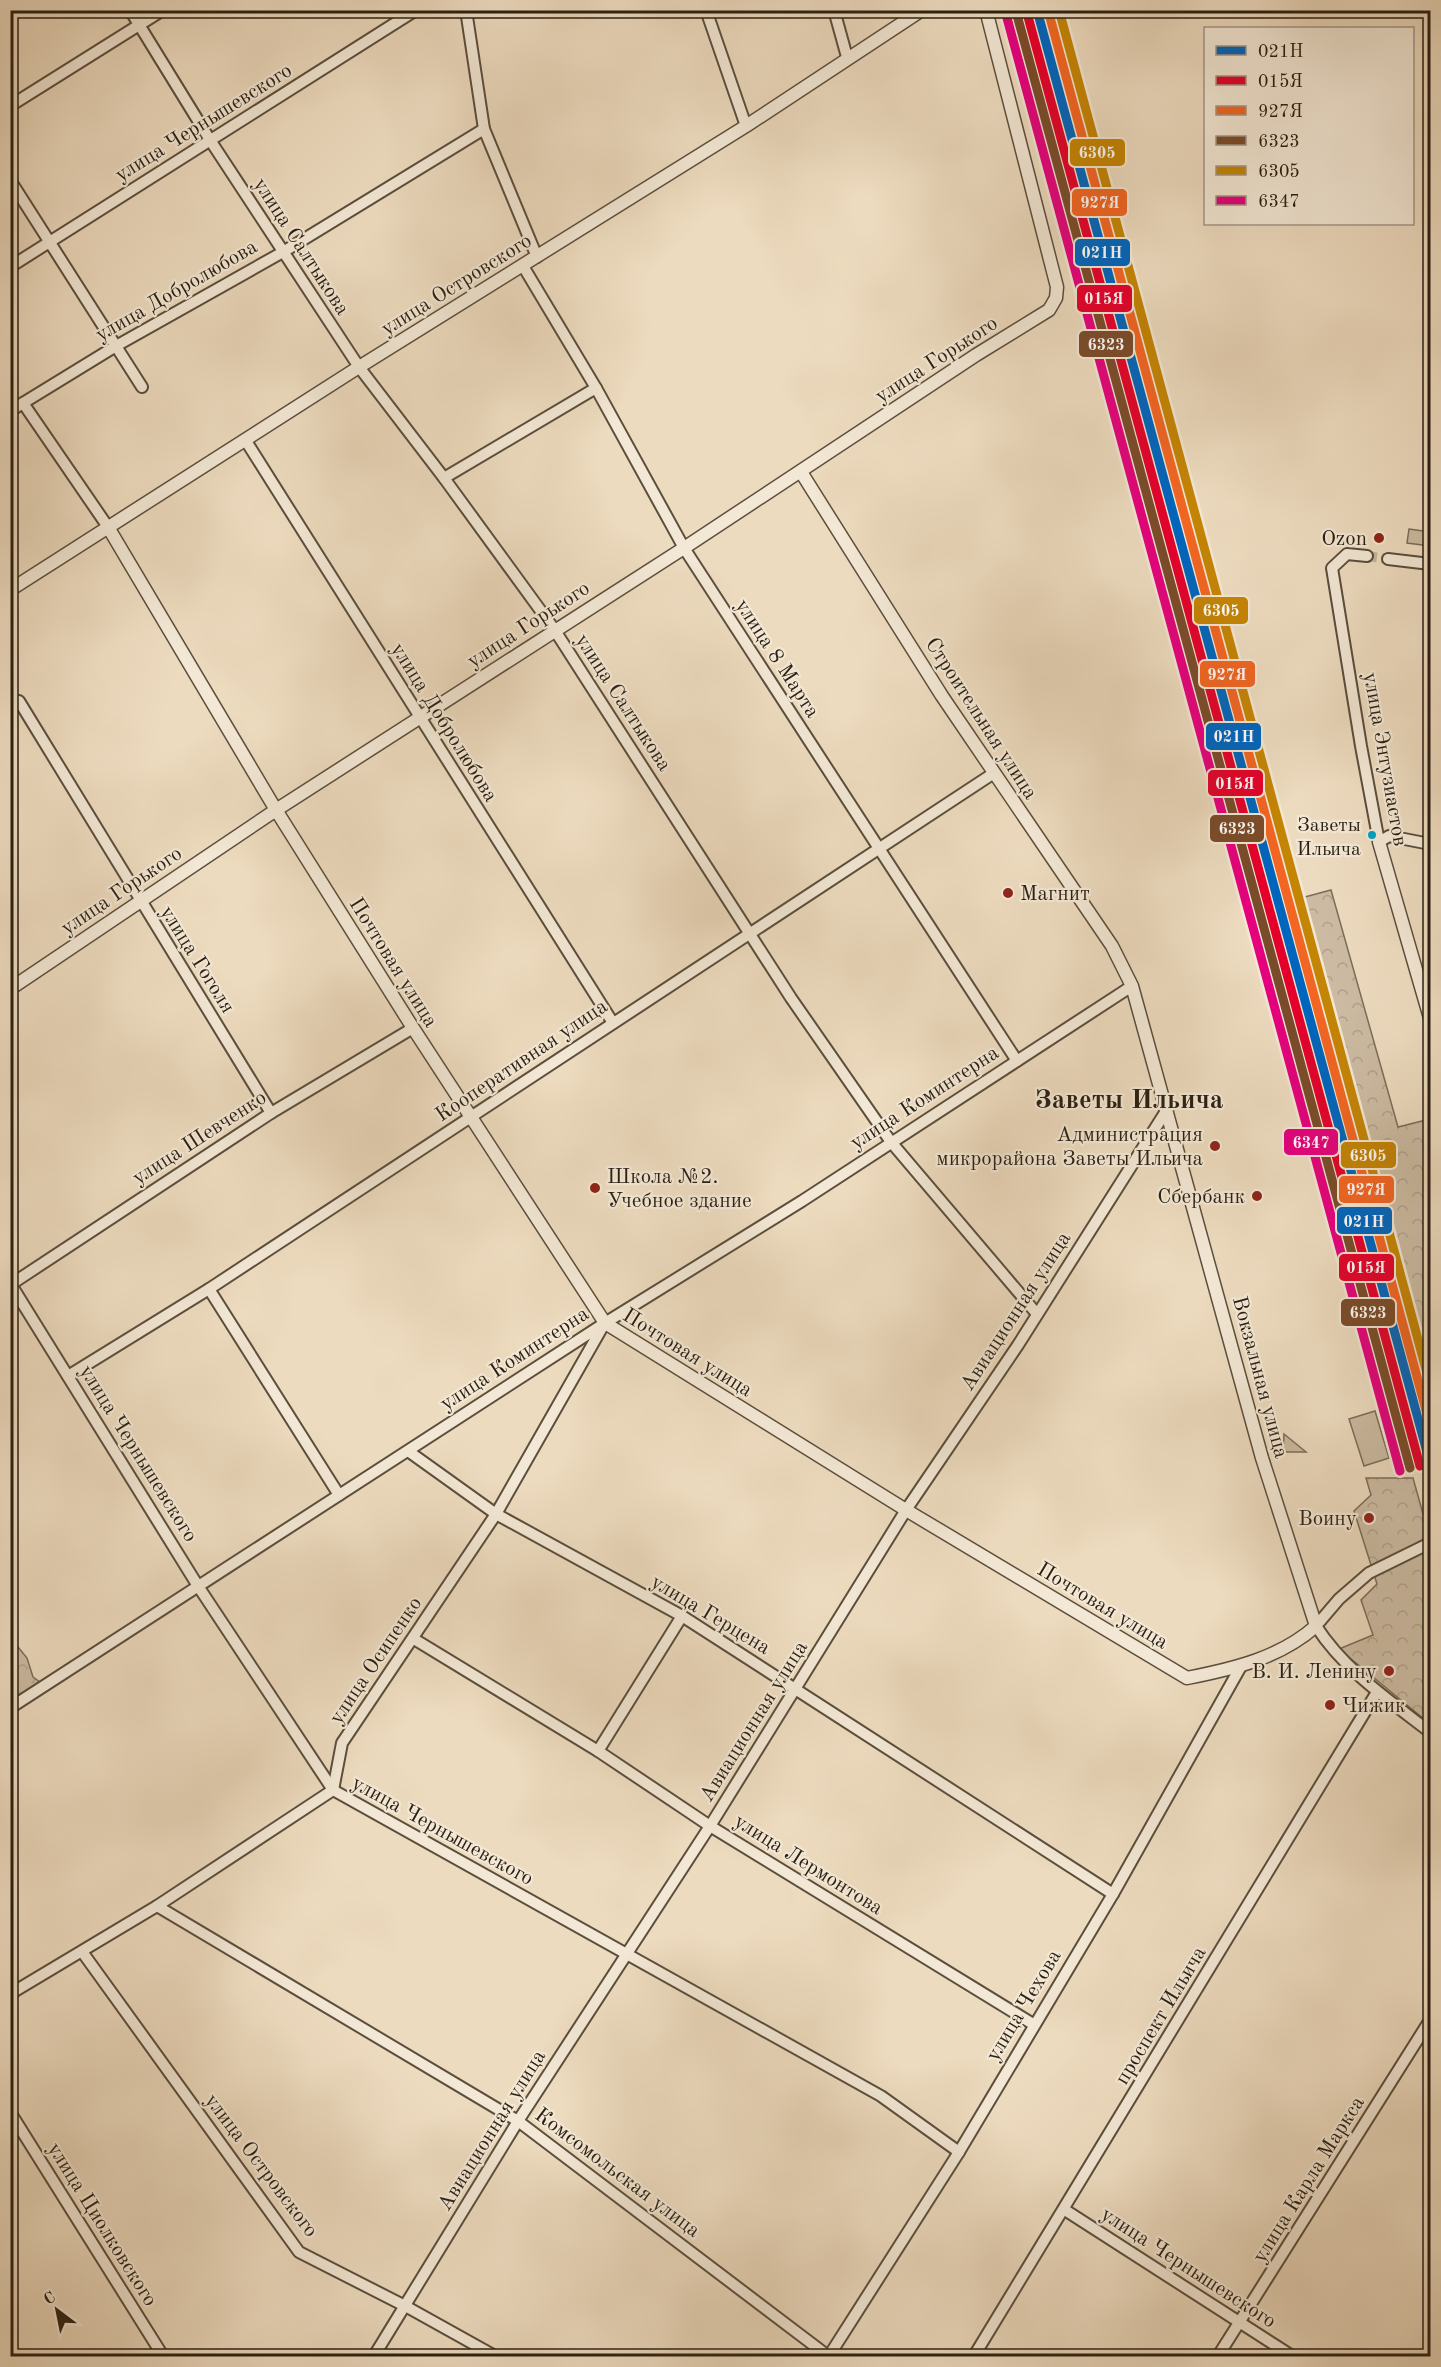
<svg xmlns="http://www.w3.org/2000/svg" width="1441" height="2367" viewBox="0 0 1441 2367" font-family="'Old Standard TT',serif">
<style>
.green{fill:#ccbba2;stroke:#7b6d5a;stroke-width:1.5}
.forest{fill:url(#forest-crowns);stroke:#7b6d5a;stroke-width:1.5}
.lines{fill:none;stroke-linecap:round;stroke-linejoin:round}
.minor-tunnel{stroke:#c6b59c;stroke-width:10;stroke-dasharray:10 5;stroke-linecap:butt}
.minor-casing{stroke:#5b4e3d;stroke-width:14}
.tertiary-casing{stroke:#5b4e3d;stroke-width:15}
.minor{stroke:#f3e8d5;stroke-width:10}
.tertiary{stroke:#f3e8d5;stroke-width:12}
.rail-1-casing{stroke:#f3e8d5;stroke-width:14}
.rail-2-casing{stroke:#f3e8d5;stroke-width:14}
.rail-3-casing{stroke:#f3e8d5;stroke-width:14}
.rail-4-casing{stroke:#f3e8d5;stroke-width:14}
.rail-5-casing{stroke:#f3e8d5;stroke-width:14}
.rail-6-casing{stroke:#f3e8d5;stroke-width:14}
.rail-1{stroke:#0065bd;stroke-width:9}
.rail-2{stroke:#e4002b;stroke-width:9}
.rail-3{stroke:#f26522;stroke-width:9}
.rail-4{stroke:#7a4b2a;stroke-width:9}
.rail-5{stroke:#c48404;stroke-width:9}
.rail-6{stroke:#e5007d;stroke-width:9}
.poi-dot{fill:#8f2418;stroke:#f3e8d5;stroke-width:2}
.bus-dot{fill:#02a2c5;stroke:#f3e8d5;stroke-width:2}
.labels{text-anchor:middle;stroke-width:4.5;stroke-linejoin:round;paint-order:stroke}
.bus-label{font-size:20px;fill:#2a1f12;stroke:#f3e8d5;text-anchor:end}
.street-label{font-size:21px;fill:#2a1f12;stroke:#f3e8d5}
.poi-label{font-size:21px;fill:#2a1f12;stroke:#f3e8d5;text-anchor:end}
.district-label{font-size:27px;font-weight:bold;fill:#2a1f12;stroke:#f3e8d5}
.line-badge{stroke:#f3e8d5;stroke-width:2}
.badge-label{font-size:16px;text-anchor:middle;font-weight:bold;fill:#fff}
</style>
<defs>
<pattern id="forest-crowns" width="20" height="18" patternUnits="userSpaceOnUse" patternTransform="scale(1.5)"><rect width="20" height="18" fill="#ccbba2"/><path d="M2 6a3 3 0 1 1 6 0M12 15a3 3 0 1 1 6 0" fill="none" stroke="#afa08a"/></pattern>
</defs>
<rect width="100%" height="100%" fill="#eddbbf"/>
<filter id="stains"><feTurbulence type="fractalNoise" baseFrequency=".00333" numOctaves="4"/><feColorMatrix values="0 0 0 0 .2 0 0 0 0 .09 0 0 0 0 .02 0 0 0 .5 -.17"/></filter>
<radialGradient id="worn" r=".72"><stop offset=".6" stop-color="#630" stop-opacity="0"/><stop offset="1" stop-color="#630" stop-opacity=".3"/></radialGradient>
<path class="green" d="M1375,1411L1389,1458L1364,1466L1349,1419Z"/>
<g class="forest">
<path d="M1409,529L1430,532V546L1407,543Z"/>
<path d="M1331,890L1398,1127L1430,1119V1364L1301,898Z"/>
<path d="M1284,1434L1306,1452H1283Z"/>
<path d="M1366,1478H1413L1430,1539V1724L1339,1649L1373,1635L1361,1600L1377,1584L1354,1511L1371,1495Z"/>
<path d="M10,1637L27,1658L33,1677L44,1685L10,1705Z"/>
</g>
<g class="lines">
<path class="minor-tunnel" d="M1367,556L1388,559"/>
<g class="minor-casing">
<g id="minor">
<path d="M130,10L210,140L359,367L444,478L554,629L791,998L891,1142L1037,1314"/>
<path d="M466,10L484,129L537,257"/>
<path d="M706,10L746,126"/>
<path d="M834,10L847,57"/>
<path d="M10,106L163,10"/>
<path d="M10,180L142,387"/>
<path d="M523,266L596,388L684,548L1017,1061"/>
<path d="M10,267L416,10"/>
<path d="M23,403L108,527"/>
<path d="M10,411L116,346L283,252L484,129"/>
<path d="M246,441L613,1023"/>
<path d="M444,478L596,388"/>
<path d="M1367,556L1347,554L1332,568L1361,746L1379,842L1389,836L1430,844"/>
<path d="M1388,559L1430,564"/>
<path d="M10,706L19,701L271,1113"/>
<path d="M10,1283L198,1586L333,1790L881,2096L959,2152"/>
<path d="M10,1285L271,1113L413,1028"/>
<path d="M209,1289L339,1495"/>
<path d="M68,1376L209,1289L994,773"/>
<path d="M408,1451L496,1514L682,1616L1113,1894"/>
<path d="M1430,1543L1369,1573L1339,1599L1316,1626C1344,1670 1390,1701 1430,1732"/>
<path d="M414,1639L598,1751L710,1826L1033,2024"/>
<path d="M10,1708L605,1323L802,1201L1132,986"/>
<path d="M598,1751L682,1616"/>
<path d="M157,1906L518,2121L828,2356"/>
<path d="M83,1953L299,2252L407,2307L495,2356"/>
<path d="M10,1994L157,1906L333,1790L342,1743L496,1514L603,1326"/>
<path d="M10,2112L163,2356"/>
<path d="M1065,2210L1292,2356"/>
<path d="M374,2356L518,2121L710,1826L906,1510L1018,1345L1168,1108"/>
<path d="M829,2356L959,2152L1113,1894L1240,1668"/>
<path d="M974,2356L1377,1692"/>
<path d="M1218,2356L1430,2020"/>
</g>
</g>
<g class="tertiary-casing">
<g id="tertiary">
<path d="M108,527L276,810L413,1028L605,1323L906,1510L1187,1678C1233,1669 1280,1658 1316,1626L1262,1458L1132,986L1112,946L942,696L801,472"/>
<path d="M10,590L359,367L746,126L922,10"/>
<path d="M1379,842L1430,1018"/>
<path d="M10,989L276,810L684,548L976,355L1049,310L1056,298L1057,287L986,10"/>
</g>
</g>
<use href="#minor" class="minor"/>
<use href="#tertiary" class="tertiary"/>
<g class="rail-1-casing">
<path id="rail-1" d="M1037,10L1430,1463"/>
</g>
<g class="rail-2-casing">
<path id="rail-2" d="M1027,13L1420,1466"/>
</g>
<g class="rail-3-casing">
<path id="rail-3" d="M1048,10L1430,1425"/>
</g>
<g class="rail-4-casing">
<path id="rail-4" d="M1017,15L1410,1468"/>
</g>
<g class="rail-5-casing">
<path id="rail-5" d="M1059,10L1430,1384"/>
</g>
<g class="rail-6-casing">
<path id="rail-6" d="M1007,18L1400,1471"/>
</g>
<use href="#rail-1" class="rail-1"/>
<use href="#rail-2" class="rail-2"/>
<use href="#rail-3" class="rail-3"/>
<use href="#rail-4" class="rail-4"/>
<use href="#rail-5" class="rail-5"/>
<use href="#rail-6" class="rail-6"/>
</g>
<g class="poi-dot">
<circle cx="1379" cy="538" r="6"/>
<circle cx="1008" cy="893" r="6"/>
<circle cx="1215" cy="1146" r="6"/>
<circle cx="595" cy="1188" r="6"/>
<circle cx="1257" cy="1196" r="6"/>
<circle cx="1369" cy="1518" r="6"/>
<circle cx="1389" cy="1671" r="6"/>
<circle cx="1330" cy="1705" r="6"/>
</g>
<circle class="bus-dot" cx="1372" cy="835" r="5"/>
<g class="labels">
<g class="bus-label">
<text x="1361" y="831">Заветы<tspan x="1361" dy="24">Ильича</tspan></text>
</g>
<g class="street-label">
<text transform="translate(203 122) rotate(-32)" y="7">улица Чернышевского</text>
<text transform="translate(302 246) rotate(57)" y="7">улица Салтыкова</text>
<text transform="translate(456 284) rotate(-32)" y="7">улица Островского</text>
<text transform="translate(176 290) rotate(-30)" y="7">улица Добролюбова</text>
<text transform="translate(936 359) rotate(-33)" y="7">улица Горького</text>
<text transform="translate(528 624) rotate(-33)" y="7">улица Горького</text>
<text transform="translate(778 658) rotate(57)" y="7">улица 8 Марта</text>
<text transform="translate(624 702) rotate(57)" y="7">улица Салтыкова</text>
<text transform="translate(982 718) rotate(57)" y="7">Строительная улица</text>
<text transform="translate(445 722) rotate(58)" y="7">улица Добролюбова</text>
<text transform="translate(1386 759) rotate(80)" y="7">улица Энтузиастов</text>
<text transform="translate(121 890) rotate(-34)" y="7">улица Горького</text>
<text transform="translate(198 959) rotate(58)" y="7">улица Гоголя</text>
<text transform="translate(394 962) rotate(58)" y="7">Почтовая улица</text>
<text transform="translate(521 1060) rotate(-34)" y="7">Кооперативная улица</text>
<text transform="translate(924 1097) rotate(-33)" y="7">улица Коминтерна</text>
<text transform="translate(199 1137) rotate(-33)" y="7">улица Шевченко</text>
<text transform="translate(1015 1311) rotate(-57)" y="7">Авиационная улица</text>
<text transform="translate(688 1352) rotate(32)" y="7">Почтовая улица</text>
<text transform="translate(514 1358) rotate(-33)" y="7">улица Коминтерна</text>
<text transform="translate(1261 1377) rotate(75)" y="7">Вокзальная улица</text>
<text transform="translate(139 1453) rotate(58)" y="7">улица Чернышевского</text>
<text transform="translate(1103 1605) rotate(31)" y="7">Почтовая улица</text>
<text transform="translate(711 1614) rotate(31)" y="7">улица Герцена</text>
<text transform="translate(375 1660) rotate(-56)" y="7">улица Осипенко</text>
<text transform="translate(753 1721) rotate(-58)" y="7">Авиационная улица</text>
<text transform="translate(443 1830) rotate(29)" y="7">улица Чернышевского</text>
<text transform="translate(809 1864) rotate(32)" y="7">улица Лермонтова</text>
<text transform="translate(1023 2005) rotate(-59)" y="7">улица Чехова</text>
<text transform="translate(1160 2015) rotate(-59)" y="7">проспект Ильича</text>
<text transform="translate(491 2130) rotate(-58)" y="7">Авиационная улица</text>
<text transform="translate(262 2165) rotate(53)" y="7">улица Островского</text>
<text transform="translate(618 2172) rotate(37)" y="7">Комсомольская улица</text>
<text transform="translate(1308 2179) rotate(-58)" y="7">улица Карла Маркса</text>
<text transform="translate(103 2224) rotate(58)" y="7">улица Циолковского</text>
<text transform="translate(1189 2267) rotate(33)" y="7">улица Чернышевского</text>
</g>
<g class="poi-label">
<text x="1367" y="545">Ozon</text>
<text x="1020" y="900" text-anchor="start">Магнит</text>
<text x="1203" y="1141">Администрация<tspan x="1203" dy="24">микрорайона Заветы Ильича</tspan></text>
<text x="607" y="1183" text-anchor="start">Школа №2.<tspan x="607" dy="24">Учебное здание</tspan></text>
<text x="1245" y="1203">Сбербанк</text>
<text x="1357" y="1525">Воину</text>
<text x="1377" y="1678">В. И. Ленину</text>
<text x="1342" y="1712" text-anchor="start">Чижик</text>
</g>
<g class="district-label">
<text x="1129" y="1108">Заветы Ильича</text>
</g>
</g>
<g class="line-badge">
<rect x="1069" y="138" width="57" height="29" rx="6" fill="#c48404"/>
<rect x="1071" y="188" width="57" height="29" rx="6" fill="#f26522"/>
<rect x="1074" y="238" width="57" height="29" rx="6" fill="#0065bd"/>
<rect x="1076" y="284" width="57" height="29" rx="6" fill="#e4002b"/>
<rect x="1078" y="330" width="56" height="28" rx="6" fill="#7a4b2a"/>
<rect x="1193" y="596" width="56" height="29" rx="6" fill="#c48404"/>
<rect x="1199" y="660" width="57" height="28" rx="6" fill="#f26522"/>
<rect x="1205" y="722" width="57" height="29" rx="6" fill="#0065bd"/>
<rect x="1207" y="769" width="57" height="28" rx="6" fill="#e4002b"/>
<rect x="1209" y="814" width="56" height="29" rx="6" fill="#7a4b2a"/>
<rect x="1283" y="1128" width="56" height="28" rx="6" fill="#e5007d"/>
<rect x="1340" y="1141" width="57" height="28" rx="6" fill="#c48404"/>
<rect x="1338" y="1175" width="57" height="29" rx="6" fill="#f26522"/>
<rect x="1336" y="1206" width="57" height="29" rx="6" fill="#0065bd"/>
<rect x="1338" y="1253" width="57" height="29" rx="6" fill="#e4002b"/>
<rect x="1340" y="1298" width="56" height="29" rx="6" fill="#7a4b2a"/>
</g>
<g class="badge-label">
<text x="1097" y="158">6305</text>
<text x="1100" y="208">927Я</text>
<text x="1102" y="258">021Н</text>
<text x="1104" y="304">015Я</text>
<text x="1106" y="350">6323</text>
<text x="1221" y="616">6305</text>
<text x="1227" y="680">927Я</text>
<text x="1234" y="742">021Н</text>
<text x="1235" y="789">015Я</text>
<text x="1237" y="834">6323</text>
<text x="1311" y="1148">6347</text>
<text x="1368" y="1161">6305</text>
<text x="1366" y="1195">927Я</text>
<text x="1364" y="1227">021Н</text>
<text x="1366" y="1273">015Я</text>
<text x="1368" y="1318">6323</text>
</g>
<rect width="1441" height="2367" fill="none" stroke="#eddbbf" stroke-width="36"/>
<rect x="12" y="12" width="1417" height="2343" fill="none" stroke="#2a1f12" stroke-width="3"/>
<rect x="18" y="18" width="1405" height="2331" fill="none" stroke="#2a1f12" stroke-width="1.5"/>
<rect x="1204" y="27" width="210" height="198" fill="#f3e8d5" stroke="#a39887" stroke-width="1.5"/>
<rect x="1216" y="46" width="30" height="9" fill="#0065bd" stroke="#a39887" stroke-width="1.5"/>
<text x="1258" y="57" font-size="18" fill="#2a1f12">021Н</text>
<rect x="1216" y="76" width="30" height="9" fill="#e4002b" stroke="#a39887" stroke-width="1.5"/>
<text x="1258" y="87" font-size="18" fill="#2a1f12">015Я</text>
<rect x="1216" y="106" width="30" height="9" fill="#f26522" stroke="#a39887" stroke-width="1.5"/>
<text x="1258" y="117" font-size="18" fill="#2a1f12">927Я</text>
<rect x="1216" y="136" width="30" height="9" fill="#7a4b2a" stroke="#a39887" stroke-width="1.5"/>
<text x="1258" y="147" font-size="18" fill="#2a1f12">6323</text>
<rect x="1216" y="166" width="30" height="9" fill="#c48404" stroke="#a39887" stroke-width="1.5"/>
<text x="1258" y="177" font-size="18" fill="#2a1f12">6305</text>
<rect x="1216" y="196" width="30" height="9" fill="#e5007d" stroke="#a39887" stroke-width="1.5"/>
<text x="1258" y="207" font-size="18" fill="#2a1f12">6347</text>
<g transform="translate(57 2310) rotate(328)" stroke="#f3e8d5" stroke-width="4.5" paint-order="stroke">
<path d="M0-4.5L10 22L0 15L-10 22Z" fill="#2a1f12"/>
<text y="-9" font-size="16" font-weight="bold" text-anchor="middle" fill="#2a1f12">С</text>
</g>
<rect width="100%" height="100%" filter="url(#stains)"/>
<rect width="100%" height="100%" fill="url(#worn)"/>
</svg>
